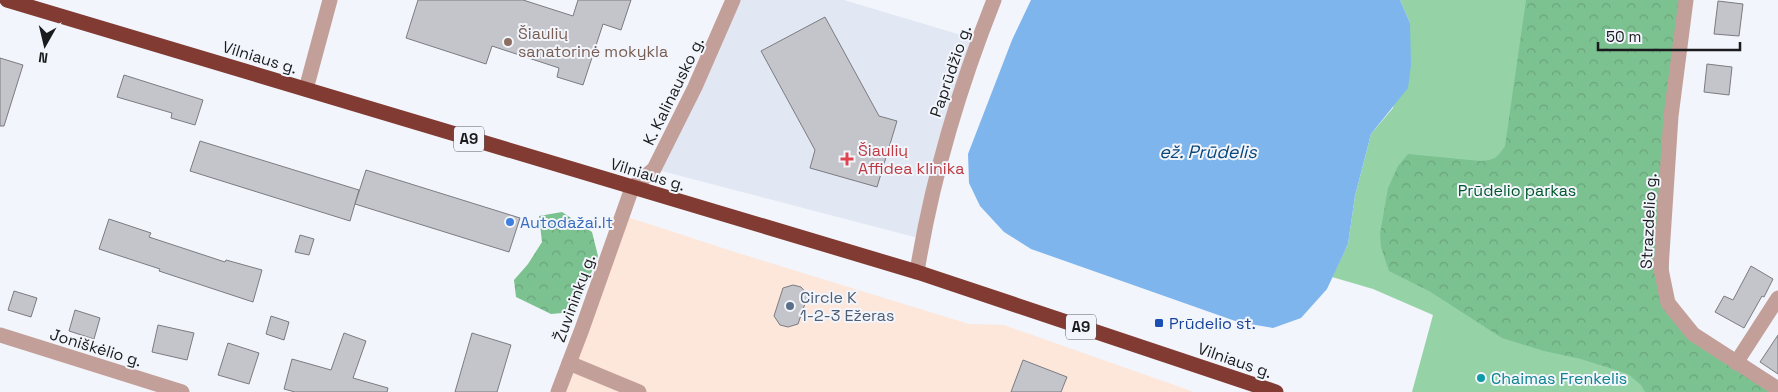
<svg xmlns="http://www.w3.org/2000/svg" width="1778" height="392" viewBox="0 0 1778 392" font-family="'Space Grotesk',sans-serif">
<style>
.built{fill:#e1e8f4}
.industrial{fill:#fde6da}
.green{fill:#95d3a7}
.forest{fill:url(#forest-crowns)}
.water{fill:#7eb5ed}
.building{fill:#c4c5cb;stroke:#7b7b81}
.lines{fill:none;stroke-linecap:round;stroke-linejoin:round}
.minor{stroke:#c39f99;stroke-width:15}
.highway{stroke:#813b33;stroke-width:15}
.education-dot{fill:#8d6e63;stroke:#f2f5fb;stroke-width:2}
.health-dot{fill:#e0444e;stroke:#f2f5fb;stroke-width:2}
.shop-dot{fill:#3f7fe0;stroke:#f2f5fb;stroke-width:2}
.service-dot{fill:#5c6f8a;stroke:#f2f5fb;stroke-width:2}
.transit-dot{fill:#1a4fb4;stroke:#f2f5fb;stroke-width:2}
.culture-dot{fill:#0f9aa8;stroke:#f2f5fb;stroke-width:2}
.labels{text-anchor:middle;stroke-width:4;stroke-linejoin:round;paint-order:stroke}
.shield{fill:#f2f5fb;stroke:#5b5c60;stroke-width:1}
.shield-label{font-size:15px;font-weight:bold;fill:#1a1b1d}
.education-label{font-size:16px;fill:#785e54;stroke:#f2f5fb;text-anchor:start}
.street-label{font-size:16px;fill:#1a1b1d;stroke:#f2f5fb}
.health-label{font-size:16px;fill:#be3a42;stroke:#f2f5fb;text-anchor:start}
.park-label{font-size:16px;fill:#00562a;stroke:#f2f5fb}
.shop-label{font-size:16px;fill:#366cbe;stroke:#f2f5fb;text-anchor:start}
.service-label{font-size:16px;fill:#4e5e75;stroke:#f2f5fb;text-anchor:start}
.transit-label{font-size:16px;fill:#164399;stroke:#f2f5fb;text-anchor:start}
.culture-label{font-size:16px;fill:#0d838f;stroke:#f2f5fb;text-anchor:start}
.water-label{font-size:18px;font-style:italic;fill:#0a477a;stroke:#f2f5fb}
</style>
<defs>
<pattern id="forest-crowns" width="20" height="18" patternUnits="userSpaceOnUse" patternTransform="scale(1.25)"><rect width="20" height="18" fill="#7cc190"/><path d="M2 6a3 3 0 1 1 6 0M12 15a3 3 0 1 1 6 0" fill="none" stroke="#6ba57c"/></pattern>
</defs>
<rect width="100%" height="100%" fill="#f2f5fb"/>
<path class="built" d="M733,0H844L978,40L922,239L654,169Z"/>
<path class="industrial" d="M621,215L741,254L969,324L1004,325L1194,392H558Z"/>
<path class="green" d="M1400,0H1686L1671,116L1668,303L1694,334L1778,392H1412L1433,315L1373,289L1332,277L1348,244L1355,196L1371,134L1393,108L1410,23Z"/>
<g class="forest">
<path d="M1526,0H1686L1671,116L1668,303L1694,334L1778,392H1645L1641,385L1628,374L1581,359L1544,351L1502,338L1429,291L1389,271L1381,247L1380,234L1388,188L1398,166L1408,154L1480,161C1495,160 1497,158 1505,146Z"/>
<path d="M562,212L592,232L598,256L584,291L573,312L551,314L516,297L514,280L528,264L542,242L539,216Z"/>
</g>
<path class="water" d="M1031,0H1400L1410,23L1411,65L1408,88L1371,134L1355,196L1348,244L1327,289L1301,318L1273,328L1238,322L1031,249L1004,232L980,206L969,183L968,154L1012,40Z"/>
<g class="building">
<path d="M418,0H523L573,16L578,0H631L621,30L603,24L583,85L557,77L559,68L492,46L486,64L406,38Z"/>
<path d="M1718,1L1743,4L1739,36L1714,34Z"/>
<path d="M825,17L879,116L897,121L877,187L810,168L815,150L761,51Z"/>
<path d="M0,58L23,65L4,126H0Z"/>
<path d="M1707,64L1732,67L1729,95L1704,92Z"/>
<path d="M124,75L203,100L195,125L171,118L172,113L117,97Z"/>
<path d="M200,141L359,190L350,221L190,171Z"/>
<path d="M366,170L520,218L509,252L355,204Z"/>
<path d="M109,219L151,233L149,237L225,262L226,260L262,270L253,302L159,271L160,269L99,249Z"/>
<path d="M300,235L314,239L309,255L295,252Z"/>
<path d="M1751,266L1773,279L1764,297L1762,296L1744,328L1715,312L1724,296L1733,300Z"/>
<path d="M793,285L801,287L808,295L798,324L788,327L780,325L774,316L783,288Z"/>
<path d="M14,291L37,298L31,317L8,310Z"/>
<path d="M75,310L100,318L94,339L69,331Z"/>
<path d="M271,316L289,322L284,340L266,334Z"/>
<path d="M158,325L194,333L187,360L152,352Z"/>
<path d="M344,333L366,341L353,378L388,388L387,392H295L284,389L292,359L331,370Z"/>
<path d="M472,333L511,345L497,392H455Z"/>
<path d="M1778,335V374L1760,362Z"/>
<path d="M228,343L259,353L249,384L218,375Z"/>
<path d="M1023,360L1067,377L1061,392H1011Z"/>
</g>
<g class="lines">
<g class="minor">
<path d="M1686,0L1671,116L1661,269L1668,303L1693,334L1778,389"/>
<path d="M306,89L330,0"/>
<path d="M917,272C932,179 959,88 994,0"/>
<path d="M0,335L182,392"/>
<path d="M569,363L639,392"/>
<path d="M1736,363L1778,298"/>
<path d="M558,392L582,329L632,188L654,169L695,87L733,0"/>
</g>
<path class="highway" d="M7,0L917,272L1276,392"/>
</g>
<circle class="education-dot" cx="508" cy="42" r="5"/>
<path class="health-dot" d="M844.5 151.5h5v5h5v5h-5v5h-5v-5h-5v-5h5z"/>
<circle class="shop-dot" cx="510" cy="222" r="5"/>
<circle class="service-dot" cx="790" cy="306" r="5"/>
<rect class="transit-dot" x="1154" y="318" width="10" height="10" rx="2.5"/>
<circle class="culture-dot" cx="1481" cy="378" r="5"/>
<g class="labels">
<g class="shield">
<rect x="454" y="126.5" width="30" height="25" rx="4"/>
<rect x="1066" y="314.5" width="30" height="25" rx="4"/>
</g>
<g class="shield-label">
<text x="469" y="144">A9</text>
<text x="1081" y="332">A9</text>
</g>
<g class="education-label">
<text x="518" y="39">Šiaulių<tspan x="518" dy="18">sanatorinė mokykla</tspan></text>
</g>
<g class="street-label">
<text transform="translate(260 57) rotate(17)" y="6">Vilniaus g.</text>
<text transform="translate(950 71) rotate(-71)" y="6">Paprūdžio g.</text>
<text transform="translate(673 91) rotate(-64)" y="6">K. Kalinausko g.</text>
<text transform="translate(648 174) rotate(17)" y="6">Vilniaus g.</text>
<text transform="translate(1648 221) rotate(-87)" y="6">Strazdelio g.</text>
<text transform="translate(574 298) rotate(-70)" y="6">Žuvininkų g.</text>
<text transform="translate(96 347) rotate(17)" y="6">Joniškėlio g.</text>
<text transform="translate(1235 360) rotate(19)" y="6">Vilniaus g.</text>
</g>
<g class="health-label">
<text x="858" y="156">Šiaulių<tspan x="858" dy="18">Affidea klinika</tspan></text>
</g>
<g class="park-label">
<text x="1517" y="196">Prūdelio parkas</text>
</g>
<g class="shop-label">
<text x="520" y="228">Autodažai.lt</text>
</g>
<g class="service-label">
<text x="800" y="303">Circle K<tspan x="800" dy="18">1-2-3 Ežeras</tspan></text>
</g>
<g class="transit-label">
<text x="1169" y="329">Prūdelio st.</text>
</g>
<g class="culture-label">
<text x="1491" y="384">Chaimas Frenkelis</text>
</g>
<g class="water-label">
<text x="1208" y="158">ež. Prūdelis</text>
</g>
</g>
<g transform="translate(45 45) rotate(188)" stroke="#f2f5fb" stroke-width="4" paint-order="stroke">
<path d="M0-4L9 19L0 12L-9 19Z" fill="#1a1b1d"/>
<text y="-8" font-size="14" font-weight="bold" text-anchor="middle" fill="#1a1b1d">N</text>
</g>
<path d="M1598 42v8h142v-8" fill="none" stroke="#1a1b1d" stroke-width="2.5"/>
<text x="1606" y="42" font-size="15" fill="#1a1b1d" stroke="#f2f5fb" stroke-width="4" paint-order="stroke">50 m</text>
</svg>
